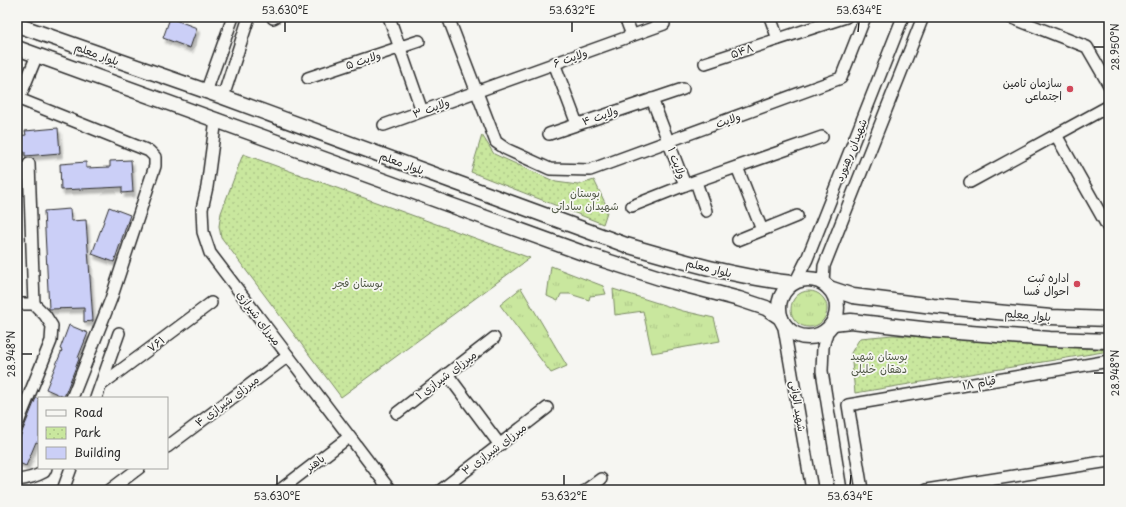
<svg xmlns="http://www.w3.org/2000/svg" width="1126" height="507" viewBox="0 0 1126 507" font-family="'Playpen Sans','Playpen Sans Arabic',sans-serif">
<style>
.grass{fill:url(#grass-tufts);stroke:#7a8964}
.park{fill:url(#park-dots);stroke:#7a8964}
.building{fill:#cbcff7;stroke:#2b2b2b;filter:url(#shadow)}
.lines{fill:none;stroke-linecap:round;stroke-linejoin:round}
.minor-casing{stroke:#2b2b2b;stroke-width:14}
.major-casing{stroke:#2b2b2b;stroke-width:17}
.minor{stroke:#f6f6f2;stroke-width:11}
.major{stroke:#f6f6f2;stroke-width:14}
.ticks{fill:none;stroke:#2b2b2b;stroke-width:1.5}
.poi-dot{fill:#d1495b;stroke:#f6f6f2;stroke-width:1.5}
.labels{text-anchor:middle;stroke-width:3.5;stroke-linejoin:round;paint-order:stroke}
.street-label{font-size:11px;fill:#2b2b2b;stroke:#f6f6f2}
.poi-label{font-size:11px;fill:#2b2b2b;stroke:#f6f6f2;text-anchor:end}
.park-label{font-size:11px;fill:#525a48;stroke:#f6f6f2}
.neatline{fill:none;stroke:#2b2b2b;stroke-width:1.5}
.ticks-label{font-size:10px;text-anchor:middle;fill:#2b2b2b}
</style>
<defs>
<pattern id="grass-tufts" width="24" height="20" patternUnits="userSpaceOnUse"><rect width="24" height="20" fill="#c9e79e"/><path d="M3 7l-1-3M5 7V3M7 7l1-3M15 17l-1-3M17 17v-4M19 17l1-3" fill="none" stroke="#adc688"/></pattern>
<pattern id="park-dots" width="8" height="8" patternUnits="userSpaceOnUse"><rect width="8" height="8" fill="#c9e79e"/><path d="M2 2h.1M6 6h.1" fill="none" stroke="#adc688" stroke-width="1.8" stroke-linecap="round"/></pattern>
<filter id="shadow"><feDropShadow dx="2.5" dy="4.5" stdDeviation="1" flood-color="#0004"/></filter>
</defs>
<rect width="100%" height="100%" fill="#f6f6f2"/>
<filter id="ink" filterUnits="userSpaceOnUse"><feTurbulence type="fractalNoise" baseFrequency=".025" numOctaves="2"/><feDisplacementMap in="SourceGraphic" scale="8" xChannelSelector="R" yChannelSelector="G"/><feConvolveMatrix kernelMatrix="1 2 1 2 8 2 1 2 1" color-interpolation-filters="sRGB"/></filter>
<g filter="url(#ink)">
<g class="grass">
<path d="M551,266L603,286L606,294L590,296L589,300L570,294H561L558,301L547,296Z"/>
<path d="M521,288L567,366L551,373L500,305Z"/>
<path d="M613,289L683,311L714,318L720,341L652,353L643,311L615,315Z"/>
<circle cx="809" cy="309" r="18"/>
</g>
<g class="park">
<path d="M482,135L494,154L556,182L578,185L594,180L608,209L603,224L471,172Z"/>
<path d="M243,154L530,258L341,397L221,237L219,226L221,213Z"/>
<path d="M893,335L1109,350V351L855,393L851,353L860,338Z"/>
</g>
<g class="building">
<path d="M170,18L197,28L190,48L163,38Z"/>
<path d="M58,128L60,153L25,156V152L17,153V136L26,135L25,131Z"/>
<path d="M131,160L133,192L122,193V187L61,190L60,164L86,162V168L110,167V161Z"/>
<path d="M109,207L130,215L114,262L92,254Z"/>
<path d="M70,209L71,221L86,220L93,321L84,322V308L49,309L44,211Z"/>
<path d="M69,325L88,333L78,358L79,359L64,397L46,389L62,350L60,349Z"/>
<path d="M36,398L39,399V443L36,442L26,466L17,462V436L20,437Z"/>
</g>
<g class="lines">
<g class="minor-casing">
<g id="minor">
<path d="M389,17L422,111"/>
<path d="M448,17L496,142L506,149L550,169L590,170L841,78L865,17"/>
<path d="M625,17L632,35"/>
<path d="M770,17L778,39"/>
<path d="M1010,17L1087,47L1109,85"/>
<path d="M273,18L275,17"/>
<path d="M554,63L577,124"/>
<path d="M705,63L846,17"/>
<path d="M308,78L419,41"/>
<path d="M206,92L233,17"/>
<path d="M223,97L249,17"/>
<path d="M17,98L19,99L37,55"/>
<path d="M19,99L149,151L155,157V166L111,299L72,398"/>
<path d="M652,99L685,185"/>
<path d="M216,119L207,187L202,209L203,232L210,253L390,490"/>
<path d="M384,125L664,24"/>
<path d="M549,134L683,89"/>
<path d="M1056,135L1109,229"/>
<path d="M737,167L762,230"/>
<path d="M696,182L706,211"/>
<path d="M970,182L1109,106"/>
<path d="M632,206L685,185L822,137"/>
<path d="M738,240L797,216"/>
<path d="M796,281L807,259L903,17"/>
<path d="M823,283L824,266L923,17"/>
<path d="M17,304H34L29,164"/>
<path d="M783,322L812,490"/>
<path d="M828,329L823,347L822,371L841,490"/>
<path d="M447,374L500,445"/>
<path d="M101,385L211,303"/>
<path d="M96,398L119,333"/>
<path d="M397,413L494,338"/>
<path d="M17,425L51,341L52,326L45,315L34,304"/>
<path d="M167,447L288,356"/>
<path d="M17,480C27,479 35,477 44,472L46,468"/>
<path d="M63,490L71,468"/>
<path d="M110,490L139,468"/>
<path d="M280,490L349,437"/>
<path d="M441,490L547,408"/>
<path d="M586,490L601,479"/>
<path d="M862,490L848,405L1109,361"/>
<path d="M926,490L1109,461"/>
</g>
</g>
<g class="major-casing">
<g id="major">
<path d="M17,25L223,97L626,245C681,261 736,277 792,283"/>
<path d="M17,48L591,256L663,279L739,299L766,308L781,318"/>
<circle cx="808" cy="308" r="29"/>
<path d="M829,288L853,296L933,306L1051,317L1109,319"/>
<path d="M833,323L851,321L931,330L1050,339L1109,341"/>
</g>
</g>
<use href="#minor" class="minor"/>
<use href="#major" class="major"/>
</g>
</g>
<path class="ticks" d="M285,32V22M572,32V22M858,32L859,22M1094,47H1104M22,354H32M1094,373H1104M277,485V475M564,485V475M850,485L851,475"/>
<g class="poi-dot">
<circle cx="1070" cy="89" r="4"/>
<circle cx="1077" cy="284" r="4"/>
</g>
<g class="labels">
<g class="street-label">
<text transform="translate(742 51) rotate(-18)" y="4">۵۴۸</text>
<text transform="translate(97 54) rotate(20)" y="4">بلوار معلم</text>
<text transform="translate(570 58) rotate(-20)" y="4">ولایت ۶</text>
<text transform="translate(363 60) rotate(-18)" y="4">ولایت ۵</text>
<text transform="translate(431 108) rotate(-20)" y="4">ولایت ۳</text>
<text transform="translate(600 116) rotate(-19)" y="4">ولایت ۴</text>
<text transform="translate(728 120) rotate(-20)" y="4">ولایت</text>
<text transform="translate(851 150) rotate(-68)" y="4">شهیدان رهنورد</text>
<text transform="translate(402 163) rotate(20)" y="4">بلوار معلم</text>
<text transform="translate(677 163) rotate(69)" y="4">ولایت ۱</text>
<text transform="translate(709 268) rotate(14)" y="4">بلوار معلم</text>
<text transform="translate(1028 315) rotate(5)" y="4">بلوار معلم</text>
<text transform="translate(259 318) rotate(53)" y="4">میرزای شیرازی</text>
<text transform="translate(156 344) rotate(-37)" y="4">۷۶۱</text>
<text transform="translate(446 375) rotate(-37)" y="4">میرزای شیرازی ۱</text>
<text transform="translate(979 383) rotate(-10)" y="4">قیام ۱۸</text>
<text transform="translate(227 401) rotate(-37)" y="4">میرزای شیرازی ۴</text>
<text transform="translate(798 406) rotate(81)" y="4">شهید الوانی</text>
<text transform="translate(494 449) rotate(-37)" y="4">میرزای شیرازی ۳</text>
<text transform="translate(315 463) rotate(-37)" y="4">باهنر</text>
</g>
<g class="poi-label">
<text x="1062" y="87">سازمان تامین<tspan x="1062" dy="13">اجتماعی</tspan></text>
<text x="1069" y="282">اداره ثبت<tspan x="1069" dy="13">احوال فسا</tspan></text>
</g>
<g class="park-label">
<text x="585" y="197">بوستان<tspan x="585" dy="13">شهیدان ساداتی</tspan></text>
<text x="358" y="287">بوستان فجر</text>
<text x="879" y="360">بوستان شهید<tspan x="879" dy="13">دهقان خلیلی</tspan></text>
</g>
</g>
<rect width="1126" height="507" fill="none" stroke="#f6f6f2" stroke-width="44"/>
<rect x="38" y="397" width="130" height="72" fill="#f6f6f2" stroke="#a5a5a2"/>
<rect x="46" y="410" width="20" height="6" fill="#f6f6f2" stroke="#a5a5a2"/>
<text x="74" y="417" font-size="12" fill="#2b2b2b">Road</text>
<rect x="46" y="427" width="20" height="12" fill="url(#park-dots)" stroke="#a5a5a2"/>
<text x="74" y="437" font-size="12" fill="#2b2b2b">Park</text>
<rect x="46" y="447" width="20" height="12" fill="#cbcff7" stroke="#a5a5a2"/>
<text x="74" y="457" font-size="12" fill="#2b2b2b">Building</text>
<rect x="22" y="22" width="1082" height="463" class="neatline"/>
<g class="ticks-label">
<text x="285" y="14">53.630°E</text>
<text x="572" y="14">53.632°E</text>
<text x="859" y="14">53.634°E</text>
<text transform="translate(1115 47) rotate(-90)" y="4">28.950°N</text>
<text transform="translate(11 354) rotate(-90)" y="4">28.948°N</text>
<text transform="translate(1115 373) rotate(-90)" y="4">28.948°N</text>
<text x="277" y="500">53.630°E</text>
<text x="564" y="500">53.632°E</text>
<text x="850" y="500">53.634°E</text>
</g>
</svg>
